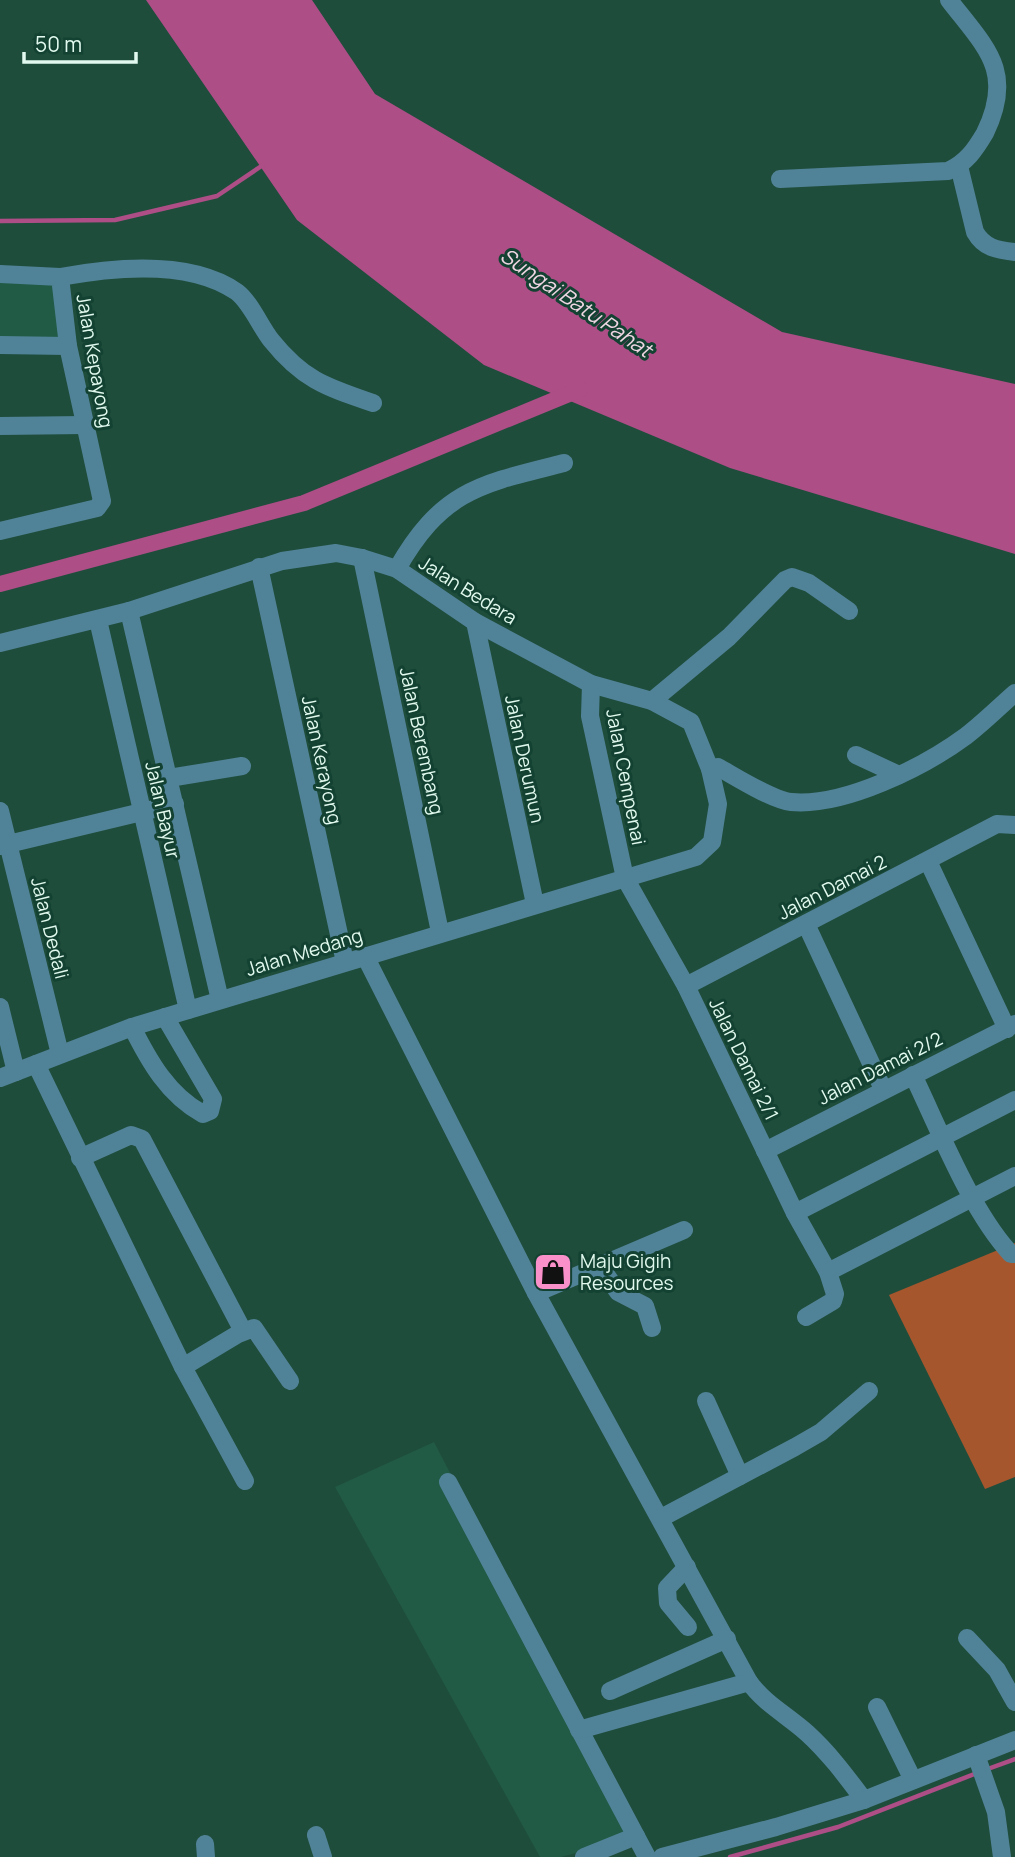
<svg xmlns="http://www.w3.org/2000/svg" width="1015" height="1857" viewBox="0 0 1015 1857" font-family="Manrope,sans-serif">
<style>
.built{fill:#215a45}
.green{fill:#a6562d}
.water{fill:#ad4e86}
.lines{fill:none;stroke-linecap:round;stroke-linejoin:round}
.stream{stroke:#ad4e86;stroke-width:4.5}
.canal{stroke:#ad4e86;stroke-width:16}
.minor{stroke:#518398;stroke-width:18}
.labels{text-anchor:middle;stroke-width:6;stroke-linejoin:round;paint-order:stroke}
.street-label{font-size:19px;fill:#e1f9ee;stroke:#134232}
.poi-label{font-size:19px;fill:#e1f9ee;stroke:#134232;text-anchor:start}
.water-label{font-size:21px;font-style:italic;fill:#f0d6e3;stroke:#134232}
</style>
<rect width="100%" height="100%" fill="#1f4d3c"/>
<g class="built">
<path d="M0,269L65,272L74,350L0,349Z"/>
<path d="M434,1442L639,1836L561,1857H540L335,1487Z"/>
</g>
<path class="green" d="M1015,1243V1477L985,1489L889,1295Z"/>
<path class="water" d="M146,0H312L375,94L782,332L1015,384V554L730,468L484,365L297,220Z"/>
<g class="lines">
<g class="stream">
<path d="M0,221L115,220L217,196L263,165"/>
<path d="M985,1770L1015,1759"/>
<path d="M730,1857L838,1827L977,1773"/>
</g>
<path class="canal" d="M0,584L304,503L581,389"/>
<g class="minor">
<path d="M959,166L975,232C984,248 997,250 1015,252"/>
<path d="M780,179L948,171C966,163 975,150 985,133C1015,71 986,48 949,0"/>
<path d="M0,274L60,277L68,346L102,501L97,508L0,531"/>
<path d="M60,277C114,267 190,259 237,292C251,303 260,326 271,340C303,380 326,387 373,403"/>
<path d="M0,345L68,346"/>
<path d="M0,426L84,425"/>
<path d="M362,558L440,932"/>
<path d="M259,567L345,962"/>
<path d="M397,569C442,490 480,484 564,463"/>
<path d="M129,611L220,1000"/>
<path d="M98,620L188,1010"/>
<path d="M475,622L535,904"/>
<path d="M0,643L129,611L282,561L336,553L362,558L397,569L475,622L591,684L652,701L691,722L710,769L718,804L712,842L696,857L132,1027L0,1078"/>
<path d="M591,684L590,716L625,878L686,986L795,1213L828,1272L835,1294L833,1301L806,1317"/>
<path d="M652,701L729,637L785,580L792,577L809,583L849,611"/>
<path d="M856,755L899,775"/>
<path d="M710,769L718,767C736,777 772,800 791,802C844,807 924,767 966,736C983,723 999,707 1015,693"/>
<path d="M169,778L242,766"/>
<path d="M0,811L60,1054"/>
<path d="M0,846L175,804"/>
<path d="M928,861L1007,1029"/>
<path d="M806,924L883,1089"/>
<path d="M365,956L536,1293L749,1682C765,1704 787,1715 807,1733C829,1753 846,1776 864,1800"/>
<path d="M686,986L997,824L1015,825"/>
<path d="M0,1007L16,1072"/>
<path d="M132,1027C149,1061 168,1095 203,1114L210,1111L213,1099L165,1017"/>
<path d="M36,1064L183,1367L245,1481"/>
<path d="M913,1075C939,1129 971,1211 1011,1254H1015"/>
<path d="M765,1151L1015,1024"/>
<path d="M80,1158L131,1135L142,1139L243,1331"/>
<path d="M795,1213L1015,1100"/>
<path d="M600,1266L618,1292L645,1306L652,1328"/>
<path d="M828,1272L1015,1176"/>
<path d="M536,1293L684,1230"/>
<path d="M183,1367L238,1334L254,1328L290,1381"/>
<path d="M706,1401L740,1476"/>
<path d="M448,1482L647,1857"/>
<path d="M661,1518L795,1447L821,1432L869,1391"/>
<path d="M687,1567L667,1588L668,1603L688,1627"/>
<path d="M967,1638L997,1670L1015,1702"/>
<path d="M610,1691L727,1639"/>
<path d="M877,1707L913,1780"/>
<path d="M579,1730L749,1682"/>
<path d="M976,1755L996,1812L1002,1857"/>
<path d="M316,1835L323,1857"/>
<path d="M205,1844L206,1857"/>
<path d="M584,1857L636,1836"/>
<path d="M662,1857L776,1827L864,1800L1015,1740"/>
</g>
</g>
<defs>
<g id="shop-square" transform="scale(2.0125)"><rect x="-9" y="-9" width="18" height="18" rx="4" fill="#f990ca" stroke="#134232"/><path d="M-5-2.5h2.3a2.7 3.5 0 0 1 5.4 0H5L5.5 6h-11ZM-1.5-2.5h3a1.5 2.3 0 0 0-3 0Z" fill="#111"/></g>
</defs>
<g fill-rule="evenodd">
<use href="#shop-square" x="553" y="1272"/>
</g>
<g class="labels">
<g class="street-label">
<text transform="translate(95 361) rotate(80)" y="7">Jalan Kepayong</text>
<text transform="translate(468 590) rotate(32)" y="7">Jalan Bedara</text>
<text transform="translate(422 741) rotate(78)" y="7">Jalan Berembang</text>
<text transform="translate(525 759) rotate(78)" y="7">Jalan Derumun</text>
<text transform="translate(322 760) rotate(78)" y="7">Jalan Kerayong</text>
<text transform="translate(626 777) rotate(79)" y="7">Jalan Cempenai</text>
<text transform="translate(163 810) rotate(77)" y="7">Jalan Bayur</text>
<text transform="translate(832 887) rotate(-27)" y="7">Jalan Damai 2</text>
<text transform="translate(50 928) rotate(76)" y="7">Jalan Dedali</text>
<text transform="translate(304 952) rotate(-17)" y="7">Jalan Medang</text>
<text transform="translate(744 1059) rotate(64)" y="7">Jalan Damai 2/1</text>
<text transform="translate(880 1068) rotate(-27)" y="7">Jalan Damai 2/2</text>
</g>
<g class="poi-label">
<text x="580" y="1268">Maju Gigih<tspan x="580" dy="22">Resources</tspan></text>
</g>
<g class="water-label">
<text transform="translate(576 303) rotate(34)" y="7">Sungai Batu Pahat</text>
</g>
</g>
<path d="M24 52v10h112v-10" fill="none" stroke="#e1f9ee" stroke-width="3.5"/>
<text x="35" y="52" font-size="21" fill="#e1f9ee" stroke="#134232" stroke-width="5" paint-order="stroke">50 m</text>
</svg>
